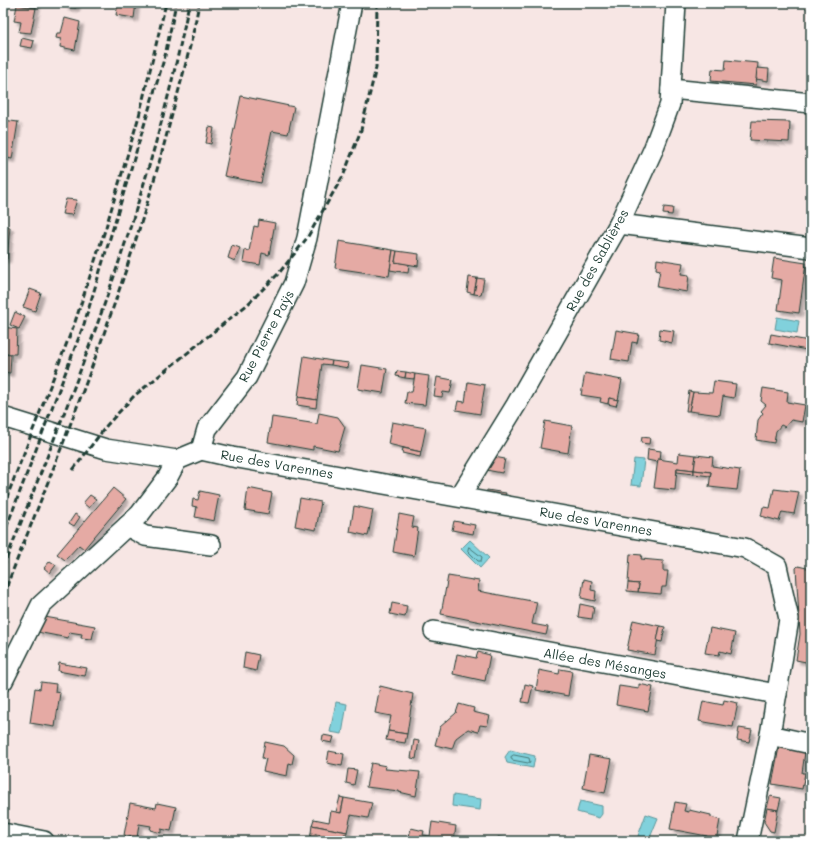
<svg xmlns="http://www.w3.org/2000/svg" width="814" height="844" viewBox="0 0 814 844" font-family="Mali,sans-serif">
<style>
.water{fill:#81d1dc;stroke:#5a9699}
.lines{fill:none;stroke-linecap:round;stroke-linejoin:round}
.shore{stroke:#467877;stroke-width:1}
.building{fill:#e5aaa4;stroke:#1f3d34;filter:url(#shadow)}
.minor-casing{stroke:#1f3d34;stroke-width:22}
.minor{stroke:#fff;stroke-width:19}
.rail{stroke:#1f3d34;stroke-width:3;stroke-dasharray:6 3;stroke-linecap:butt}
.labels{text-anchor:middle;stroke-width:3;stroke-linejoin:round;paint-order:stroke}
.street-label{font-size:13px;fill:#1f3d34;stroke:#fff}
</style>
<defs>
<filter id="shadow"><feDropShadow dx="3.5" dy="3.5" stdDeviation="1" flood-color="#0004"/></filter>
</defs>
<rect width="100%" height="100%" fill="#f7e6e4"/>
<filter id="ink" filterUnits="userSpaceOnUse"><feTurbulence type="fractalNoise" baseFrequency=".025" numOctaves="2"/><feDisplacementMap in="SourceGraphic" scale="8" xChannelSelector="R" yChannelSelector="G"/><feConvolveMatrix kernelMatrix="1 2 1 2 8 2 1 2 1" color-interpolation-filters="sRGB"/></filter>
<g filter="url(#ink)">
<g class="water">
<path d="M777,317L799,321L797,333L775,329Z"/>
<path d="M634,459L644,460L641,486L631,485Z"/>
<path d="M470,540L489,558L480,568L461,549Z"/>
<path d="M336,702L347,704L342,734L330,732Z"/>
<path d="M510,750L535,756L533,768L507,763L505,757Z"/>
<path d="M453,795L481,799L480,810L452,806Z"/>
<path d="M580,801L602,806V814L599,818L577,812Z"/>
<path d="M646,814L658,818L649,840L638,836Z"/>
</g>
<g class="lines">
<g class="shore">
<path d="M469,547L482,557L481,561H478L468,551Z"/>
<path d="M514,755L529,758L530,762L528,763L512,760L511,757Z"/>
</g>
</g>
<g class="building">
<path d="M17,3H37L36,8L17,5Z"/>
<path d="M66,3H76V8L65,7Z"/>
<path d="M118,3H136L134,18L116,15Z"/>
<path d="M17,5L36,8L31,33L19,32L21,22L14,21Z"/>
<path d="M65,18L80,22L75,50L60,47L61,39L56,38L57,33H61Z"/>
<path d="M22,38L34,41L32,48L20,46Z"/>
<path d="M726,60L758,63L756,85L711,81L712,69L725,70Z"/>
<path d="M757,68L769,69L768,81L756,79Z"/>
<path d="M241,96L294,107L288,134L272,131L261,183L224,176Z"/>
<path d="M3,120L18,122L12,159L3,157Z"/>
<path d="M752,121L790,122L789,142L750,140Z"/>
<path d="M209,127L214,128L211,144L206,143Z"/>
<path d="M66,199L77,200L72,215L62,214Z"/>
<path d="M664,207L673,208L672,215L663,214Z"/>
<path d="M259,220L275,223L269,255L262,253L260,265L243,262L245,250L249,251L254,226L258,227Z"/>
<path d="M3,226L10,227L7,259H3Z"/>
<path d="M339,241L393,250L389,276L335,268Z"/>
<path d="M232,245L240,248L235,261L228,258Z"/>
<path d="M393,250L397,251L395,262L409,264L408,273L390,270Z"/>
<path d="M397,251L419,254L418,266L395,262Z"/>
<path d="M774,258L806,263L799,313L778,310L782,280L771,278Z"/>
<path d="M657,259L683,263L681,274L689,275L687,292L657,287L660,270L656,269Z"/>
<path d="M469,277L477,278L474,294L467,292Z"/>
<path d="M477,278L484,279L481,295L474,294Z"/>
<path d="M30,289L41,293L35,311L23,307Z"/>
<path d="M15,312L25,317L19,329L10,325Z"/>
<path d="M3,327L17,329L16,354H3Z"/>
<path d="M660,329L674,331L672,343L659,340Z"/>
<path d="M616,330L639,334L637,343L632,342L629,362L611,359Z"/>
<path d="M771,334L809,341L807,350L769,343Z"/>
<path d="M3,354L11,355L10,373L3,372Z"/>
<path d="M304,356L332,361L331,365L322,364L317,400L298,397Z"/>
<path d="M332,361L349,363L348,368L331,365Z"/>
<path d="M362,365L387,369L383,393L358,389Z"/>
<path d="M397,371L406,372L405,378L396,376Z"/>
<path d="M406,372L415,374L414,379L405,378Z"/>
<path d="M585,373L622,380L618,400L609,398L608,404L600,402L601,398L581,395Z"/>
<path d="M415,374L429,376L425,405L405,403L407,392H412Z"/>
<path d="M437,377L453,380L450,393L443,392L442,397L434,396Z"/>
<path d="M714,381L736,384L734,398L723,396L720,415L689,411L693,392L712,393Z"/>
<path d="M468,382L485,385L480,414L456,410L458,401L465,402Z"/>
<path d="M763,388L788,392L787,402L805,405L802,422L791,420L785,427L781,425L776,431L774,443L756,440L758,420L763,413L761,411L766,405L761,401Z"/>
<path d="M689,391L693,392L689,411H686Z"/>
<path d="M298,397L317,400L316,408L297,405Z"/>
<path d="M609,398L618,400L616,406L608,404Z"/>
<path d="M319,413L338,417L345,427L338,451L313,446V450L268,442L272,417L317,424Z"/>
<path d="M545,421L572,426L568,453L540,448Z"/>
<path d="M392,422L426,428L421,452L388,444Z"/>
<path d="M642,437L650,438L649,444L641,443Z"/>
<path d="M403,448L421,452L420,457L402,453Z"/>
<path d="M648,449L661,451L660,460L658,459L657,462L647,460Z"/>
<path d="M679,453L696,455L694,470L677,468L675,490L654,488L658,459L678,462Z"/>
<path d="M696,455L713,457L712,466L740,470L737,490L709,487L711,472L694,470Z"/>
<path d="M494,457L505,459L502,473L486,470Z"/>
<path d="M677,468L694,470V474L677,472Z"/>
<path d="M694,470L711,472L710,476L694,474Z"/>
<path d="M113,488L126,499L84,549L79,545L65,560L57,554Z"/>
<path d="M248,488L272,493L268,514L245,510Z"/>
<path d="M774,489L799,492L794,514L782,512L779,521L761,516L763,507L770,508Z"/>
<path d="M487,490L506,493L504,500L485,497Z"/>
<path d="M200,491L219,495L214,521L195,517L197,507L192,506L193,499L198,500Z"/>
<path d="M90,495L96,499L89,508L83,503Z"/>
<path d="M300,498L321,502L316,530L295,526Z"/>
<path d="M354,506L373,510L368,536L350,532Z"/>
<path d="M75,514L80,517L74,526L69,523Z"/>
<path d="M399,514L414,517L412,527L418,528L414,556L393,552Z"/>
<path d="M454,521L475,525L473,534L452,530Z"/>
<path d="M630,554L642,555L641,559L663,561V571H668L666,587H662L661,594L638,592L639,584L628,583Z"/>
<path d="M50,561L56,565L50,573L44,568Z"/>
<path d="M798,566L811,569V663L796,660L800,634L796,568Z"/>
<path d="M448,576L479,581L478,591L537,602L532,624L548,627L546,635L441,614Z"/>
<path d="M584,579L592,581L591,590L596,591L595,601L581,598Z"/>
<path d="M628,583L639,584L638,592L627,591Z"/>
<path d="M392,603L407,606L405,617L390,614Z"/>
<path d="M580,604L594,607L592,619L578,617Z"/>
<path d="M45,617L95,626L92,639L81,638L82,634L69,632L68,638L37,632Z"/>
<path d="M633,620L660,626L655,655L627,650Z"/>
<path d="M660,626L665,627L662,642L657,641Z"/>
<path d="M710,628L735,633L731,654L720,651L719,655L705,653Z"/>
<path d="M245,652L259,655L256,671L243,668Z"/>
<path d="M478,652L490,655L485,681L453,674L457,654L476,658Z"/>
<path d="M59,663L87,668L85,676L58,671Z"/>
<path d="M560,669L572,671L568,696L536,690L539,670L559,674Z"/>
<path d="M41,682L56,684L55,692L60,693L55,727L30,723L35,688L40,689Z"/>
<path d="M525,684L533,686L529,703L522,702Z"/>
<path d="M639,684L653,687L648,711L616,705L619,686L639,689Z"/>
<path d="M380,686L413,694L407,734L388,731L391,716L375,713Z"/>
<path d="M724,700L738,703L733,727L699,721L703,701L723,705Z"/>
<path d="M459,704L474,708L473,712L490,716L487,726L480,725L478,732L468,729L456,738L452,749L435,745L440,727L456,713Z"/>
<path d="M739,728L752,730L749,742L737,740Z"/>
<path d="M388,731L407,734L405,743L386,740Z"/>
<path d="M323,735L334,737L332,743L322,741Z"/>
<path d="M414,740L419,741L416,759L411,758Z"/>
<path d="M265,742L284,746L294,755L292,764L289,763L287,776L263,771L266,759L262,758Z"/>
<path d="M779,747L805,752L802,773H805L802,789L772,784Z"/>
<path d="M329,751L344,754L342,766L327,763Z"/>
<path d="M589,755L612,759L605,793L583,788Z"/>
<path d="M371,763L386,766L385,769L420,772L416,796L399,792V791L366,787Z"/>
<path d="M348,769L357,770L354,785L346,783Z"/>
<path d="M770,796L781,798L778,810L767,808Z"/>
<path d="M340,797L344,798L341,813L336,812Z"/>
<path d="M344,798L372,803L368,818L351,815L347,832L312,825L314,819L329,822L331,811L341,813Z"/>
<path d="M675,802L686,804L684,811L689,812V810L711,815V817L720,820L716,841L706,839L707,836L670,829Z"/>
<path d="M130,803L156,808L157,803L176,807L171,831L161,829V833L150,830L151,826L139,824L137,838L124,835Z"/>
<path d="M767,808L778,810L774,832L770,831L764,822Z"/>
<path d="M432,822L456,826L454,841H408L411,828L424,831L423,835L430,836Z"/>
<path d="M312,825L347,832V834H344L343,837L346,838V841H319L320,835L311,833Z"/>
<path d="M311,833L320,835L319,841L310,839Z"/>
<path d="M498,837L522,841H497Z"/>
</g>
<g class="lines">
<g class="minor-casing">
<g id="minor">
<path d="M671,89L811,103"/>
<path d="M619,224L811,248"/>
<path d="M3,417L106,449L177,460"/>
<path d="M201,450L232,457L745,548L777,566L789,619L770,735L811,744"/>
<path d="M460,496L516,405L619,224L653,150L670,104L676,3"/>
<path d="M127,526L145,536L211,545"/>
<path d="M434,631L777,694"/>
<path d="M3,681L41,605L140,514L168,477L177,460L201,450L207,429L247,377L294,283L307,238L352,3"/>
<path d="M3,833L44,841"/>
<path d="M748,841L770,735"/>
</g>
</g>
<use href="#minor" class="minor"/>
<g class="rail">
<path d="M73,470L107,425L134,396L248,304L279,273L307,238L344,174L361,130L376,68L377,3"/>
<path d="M3,507L75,322L106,227L139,116L166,3"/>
<path d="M3,536L84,324L165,56L176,3"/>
<path d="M3,567C77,384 151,198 189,3"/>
<path d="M3,595C65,440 128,284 170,122C181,82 192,43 199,3"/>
</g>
</g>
</g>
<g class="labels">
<g class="street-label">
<text transform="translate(597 260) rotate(-61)" y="5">Rue des Sablières</text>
<text transform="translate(266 336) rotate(-62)" y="5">Rue Pierre Paÿs</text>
<text transform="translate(277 464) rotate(10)" y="5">Rue des Varennes</text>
<text transform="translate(596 521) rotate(10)" y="5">Rue des Varennes</text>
<text transform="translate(605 663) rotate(10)" y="5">Allée des Mésanges</text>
</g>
</g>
<rect width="814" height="844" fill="none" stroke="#fff" stroke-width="16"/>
<rect x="8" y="8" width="798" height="828" fill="none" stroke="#1f3d34" stroke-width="1.5" filter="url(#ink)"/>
</svg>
